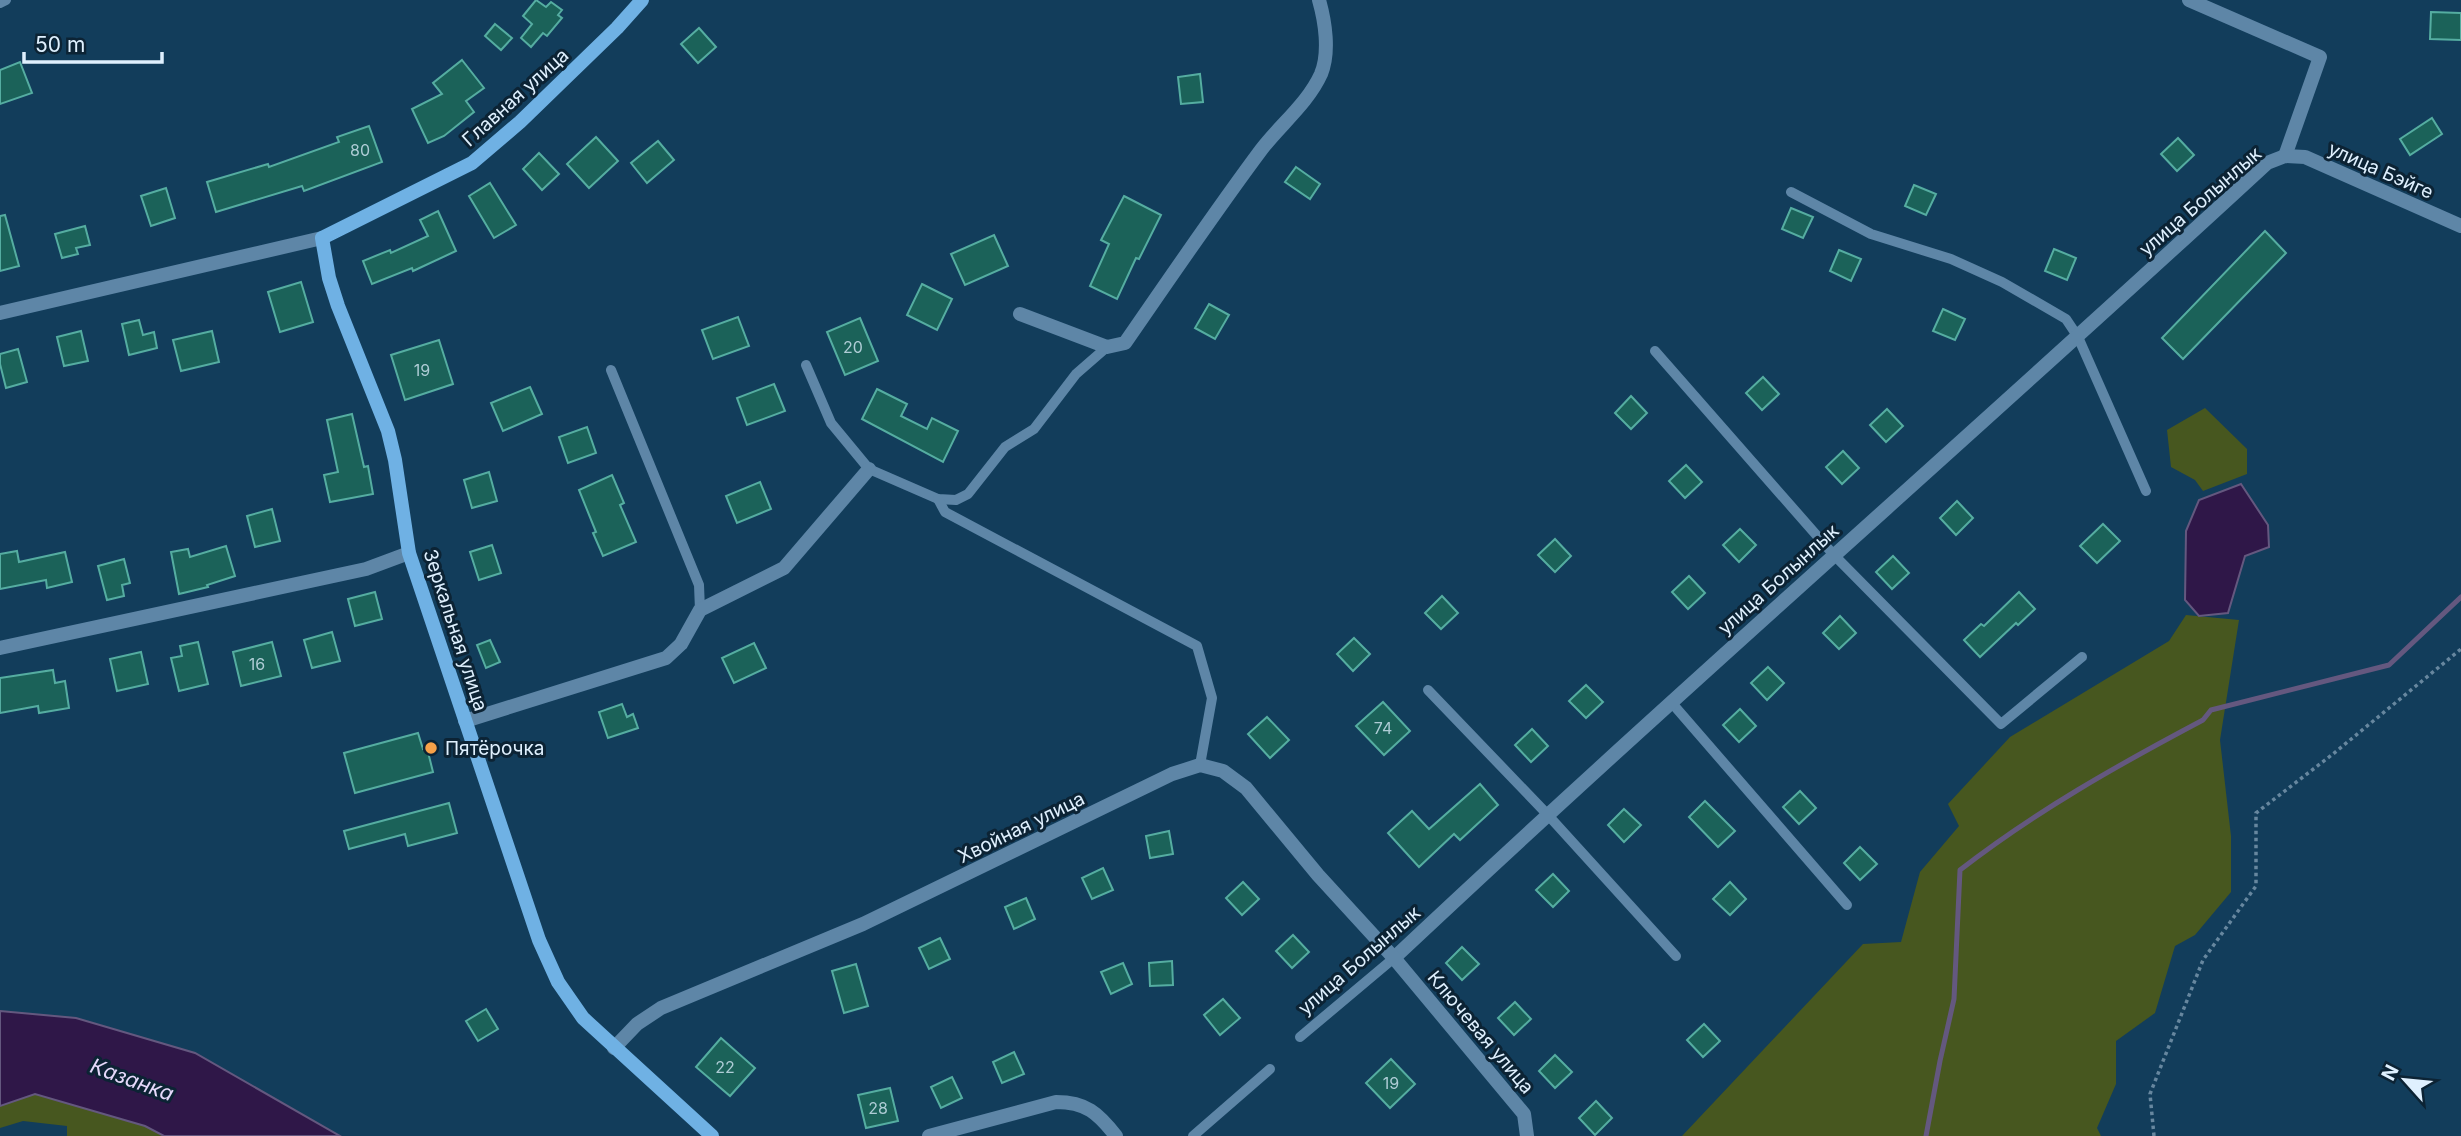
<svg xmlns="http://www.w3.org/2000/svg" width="2461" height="1136" viewBox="0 0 2461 1136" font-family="Inter,sans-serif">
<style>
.green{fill:#47571f}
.water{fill:#2f1748;stroke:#64587f;stroke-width:2}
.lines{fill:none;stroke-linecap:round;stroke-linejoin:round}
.stream{stroke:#64587f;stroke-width:5}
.building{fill:#1b6259;stroke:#55ada1;stroke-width:2}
.path{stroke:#67879f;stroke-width:3.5;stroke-dasharray:3.5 3.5;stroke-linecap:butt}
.lane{stroke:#5e86a7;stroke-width:10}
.street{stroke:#5e86a7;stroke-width:14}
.secondary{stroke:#6fb1e4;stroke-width:14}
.poi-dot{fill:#f7a149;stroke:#0c2334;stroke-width:2.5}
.labels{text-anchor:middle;stroke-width:6;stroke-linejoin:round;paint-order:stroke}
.number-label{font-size:16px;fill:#aeccd5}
.street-label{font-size:19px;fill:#dff0fe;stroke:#0c2334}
.poi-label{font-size:19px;fill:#dff0fe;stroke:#0c2334;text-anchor:start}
.water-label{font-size:21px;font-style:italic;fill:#e6d9fb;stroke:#0c2334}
</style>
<rect width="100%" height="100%" fill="#123d5b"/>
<g class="green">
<path d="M2205,408L2247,449V474L2203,491L2195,480L2171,467L2167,430Z"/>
<path d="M2186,615L2239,620L2220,740L2231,836V892L2195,935L2175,946L2155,1013L2116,1041V1084L2097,1128L2101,1136H1682L1863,944L1901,942L1920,872L1959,826L1948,804L2010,737L2169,641Z"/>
<path d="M35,1094L146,1126L164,1136H67V1126L23,1121L0,1128V1106Z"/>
</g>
<g class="water">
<path d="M2241,484L2268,525L2269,547L2245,556L2228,613L2199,616L2185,600L2186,531L2199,500Z"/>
<path d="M0,1011L76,1018L195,1053L340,1136H164L145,1126L35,1094L0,1106Z"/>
</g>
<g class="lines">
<path class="stream" d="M1926,1136L1940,1061L1954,999L1960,870C2036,811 2118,765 2203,720L2211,710L2389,665L2461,597"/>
</g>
<g class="building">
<path d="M536,0L546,7L551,2L562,10L558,15L562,18L547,36L543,33L531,47L521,38L532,24L523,16Z"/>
<path d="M2431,12L2461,13V40L2430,39Z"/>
<path d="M495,24L512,38L501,50L485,36Z"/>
<path d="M699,28L716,47L698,63L681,44Z"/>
<path d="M462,60L484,88L466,101L474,112L444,136L428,143L412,109L442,94L433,83Z"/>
<path d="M20,62L32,93L0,104V70Z"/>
<path d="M1200,74L1203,102L1181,104L1178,77Z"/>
<path d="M2432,118L2442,134L2410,155L2400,139Z"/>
<path d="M369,126L382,162L304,191L302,186L216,212L207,182L268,164L269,167L339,142L337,137Z"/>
<path d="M596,137L618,161L589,188L567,164Z"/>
<path d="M2178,138L2194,155L2177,171L2161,154Z"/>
<path d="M658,141L674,160L647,183L631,163Z"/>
<path d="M539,153L559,174L542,190L523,169Z"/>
<path d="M1296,167L1320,184L1310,199L1285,182Z"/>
<path d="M490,183L516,225L494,238L469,196Z"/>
<path d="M1914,185L1936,194L1926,215L1905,206Z"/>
<path d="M166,188L175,218L151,226L141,196Z"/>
<path d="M1124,196L1161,215L1139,259L1136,258L1117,299L1090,286L1109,244L1101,240Z"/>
<path d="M1791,208L1813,217L1803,238L1782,229Z"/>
<path d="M438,211L456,251L413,271L412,268L372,284L363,261L390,250L391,253L428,236L420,220Z"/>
<path d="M5,215L19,266L0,271V216Z"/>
<path d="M85,226L90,245L76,248L78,254L62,258L55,234Z"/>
<path d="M2265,231L2286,253L2183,359L2162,338Z"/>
<path d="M994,235L1008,266L965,285L951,254Z"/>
<path d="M2054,249L2076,258L2067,280L2045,271Z"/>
<path d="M1839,250L1861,259L1851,281L1830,271Z"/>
<path d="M301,282L313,322L280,332L268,292Z"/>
<path d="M922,284L952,299L937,330L907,315Z"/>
<path d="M1209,304L1229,315L1215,339L1195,328Z"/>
<path d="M1943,309L1965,319L1955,340L1933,331Z"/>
<path d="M738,317L749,346L713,359L702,330Z"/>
<path d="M860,318L878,361L845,375L827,332Z"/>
<path d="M139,320L143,335L154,332L157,348L129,355L122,324Z"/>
<path d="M81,331L88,361L64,366L57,337Z"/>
<path d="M212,331L219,362L181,371L173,340Z"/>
<path d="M439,340L453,384L405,400L391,355Z"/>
<path d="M18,349L27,382L6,388L0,364V354Z"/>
<path d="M1763,377L1779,394L1762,410L1746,393Z"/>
<path d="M774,384L785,411L747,425L737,398Z"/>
<path d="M530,387L542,414L503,431L491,403Z"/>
<path d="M877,389L907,404L901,416L927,429L932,418L958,431L943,462L862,419Z"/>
<path d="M1631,396L1647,413L1631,429L1615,413Z"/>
<path d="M1887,409L1903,426L1886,442L1870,425Z"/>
<path d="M352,414L364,467L368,466L373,494L330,502L324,475L338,472L327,420Z"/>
<path d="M587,427L596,453L568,463L559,437Z"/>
<path d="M1843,451L1859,468L1842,484L1826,467Z"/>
<path d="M1686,465L1702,482L1685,498L1669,481Z"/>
<path d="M489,472L497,501L472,508L464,480Z"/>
<path d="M612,475L624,503L620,505L636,542L603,556L593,533L596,532L579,490Z"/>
<path d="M760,482L771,509L737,523L726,496Z"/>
<path d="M1957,501L1973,518L1956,535L1940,518Z"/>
<path d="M272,509L280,541L255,547L247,516Z"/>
<path d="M2103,524L2120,541L2097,563L2080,546Z"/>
<path d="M1740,529L1756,545L1739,562L1723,545Z"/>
<path d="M1555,539L1571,556L1555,572L1538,555Z"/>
<path d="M492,545L501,573L479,580L470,552Z"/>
<path d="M226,546L235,576L207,585L208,587L179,594L171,552L188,549L190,557Z"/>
<path d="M17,551L19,562L65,552L72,582L47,588L46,580L0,589V554Z"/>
<path d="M1893,556L1909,573L1892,589L1876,572Z"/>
<path d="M124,559L130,583L122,585L124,596L107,600L98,566Z"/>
<path d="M1689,576L1705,593L1688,609L1672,592Z"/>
<path d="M375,592L382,619L355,626L348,599Z"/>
<path d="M2019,592L2035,609L2018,625L2016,623L1980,657L1964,640L1981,624L1984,626Z"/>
<path d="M1442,596L1458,613L1441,629L1425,613Z"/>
<path d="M1840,616L1856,633L1839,649L1823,633Z"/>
<path d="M332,632L340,661L312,668L304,640Z"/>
<path d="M1354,638L1370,654L1353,671L1337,654Z"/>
<path d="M490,640L500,662L486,668L477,645Z"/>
<path d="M198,642L208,684L179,691L171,658L182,656L180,646Z"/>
<path d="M272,642L281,676L241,686L233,652Z"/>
<path d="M754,643L766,668L734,683L722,658Z"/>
<path d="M141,652L148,684L117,691L110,659Z"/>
<path d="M1768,667L1784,683L1767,700L1751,683Z"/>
<path d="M53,670L55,683L65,681L69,708L39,713L38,706L0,713V678Z"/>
<path d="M1586,685L1603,702L1586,718L1569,701Z"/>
<path d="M1383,702L1410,731L1384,755L1356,726Z"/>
<path d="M622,704L627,717L633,714L638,728L608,738L599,712Z"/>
<path d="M1740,709L1756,726L1739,742L1723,725Z"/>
<path d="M1267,717L1289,740L1270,758L1248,734Z"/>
<path d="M1532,729L1548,746L1531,762L1515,745Z"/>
<path d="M418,733L423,749L427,748L433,772L355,793L344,753Z"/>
<path d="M1480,784L1498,805L1460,840L1454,834L1419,867L1388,833L1412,811L1429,829Z"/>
<path d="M1800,791L1816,808L1799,824L1783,807Z"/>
<path d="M1705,801L1735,831L1718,847L1689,817Z"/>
<path d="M449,803L457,833L408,846L405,834L349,849L344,831Z"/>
<path d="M1624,809L1641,825L1624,842L1608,825Z"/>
<path d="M1169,831L1173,854L1150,858L1146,836Z"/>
<path d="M1860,847L1877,864L1860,880L1844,863Z"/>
<path d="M1103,868L1113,890L1092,899L1082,878Z"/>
<path d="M1553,874L1569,891L1553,907L1536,890Z"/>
<path d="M1243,882L1259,899L1242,915L1226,898Z"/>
<path d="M1730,882L1746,899L1730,915L1713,899Z"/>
<path d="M1026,898L1035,919L1014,929L1005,907Z"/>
<path d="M1293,935L1309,952L1292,968L1276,951Z"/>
<path d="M940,938L950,959L929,969L919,948Z"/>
<path d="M1462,947L1479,964L1462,980L1446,963Z"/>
<path d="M1172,961L1173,985L1150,986L1149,963Z"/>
<path d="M1123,963L1132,984L1111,994L1101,972Z"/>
<path d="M856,964L868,1006L844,1013L832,971Z"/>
<path d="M1223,999L1240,1018L1220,1035L1204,1015Z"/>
<path d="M1515,1002L1531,1019L1514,1035L1498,1018Z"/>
<path d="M486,1009L498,1029L478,1041L466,1021Z"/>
<path d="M1704,1024L1720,1041L1703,1057L1687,1040Z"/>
<path d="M721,1038L755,1068L730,1096L696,1067Z"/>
<path d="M1014,1052L1024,1074L1002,1083L993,1062Z"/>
<path d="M1555,1055L1572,1072L1555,1088L1539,1071Z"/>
<path d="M1391,1059L1415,1084L1390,1108L1366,1083Z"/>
<path d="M952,1077L962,1098L941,1108L931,1087Z"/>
<path d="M890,1088L898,1121L866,1128L858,1095Z"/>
<path d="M1596,1101L1612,1118L1595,1135L1579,1118Z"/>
</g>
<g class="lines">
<path class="path" d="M2154,1136L2150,1094L2203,960L2256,886V813L2333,754L2461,649"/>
<g class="lane">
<path d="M0,3L6,0"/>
<path d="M1791,192L1871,234L1951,259L2002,282L2066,319L2078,337L2146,491"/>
<path d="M1655,351L1833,554L2001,724L2082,657"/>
<path d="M806,365L831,423L869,469L938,499L956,500L968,494L1005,447L1034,429L1076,374L1107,347"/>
<path d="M611,370L699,585L700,610"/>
<path d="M938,499L945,512L1197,646L1212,698L1200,765"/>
<path d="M1428,690L1547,814L1676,956"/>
<path d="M1671,702L1847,905"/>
<path d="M1300,1037L1394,958"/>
<path d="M1193,1136L1270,1069"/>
</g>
<g class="street">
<path d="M2189,0L2320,57L2285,156"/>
<path d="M0,313L322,238"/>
<path d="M1020,314L1107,347L1125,343C1170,278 1214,213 1261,150C1280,125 1308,103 1321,74C1330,52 1325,21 1319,0"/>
<path d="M0,648L366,569L409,553"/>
<path d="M465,721L666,658L681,644L700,610L784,568L869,469"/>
<path d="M1394,958C1681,688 1978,430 2267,163L2285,156L2305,157L2461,226"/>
<path d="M614,1048L637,1024L661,1008L863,924L1172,774L1200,765L1223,771L1246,788L1318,875L1394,958L1524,1114L1527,1136"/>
<path d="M929,1136L1056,1102C1086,1102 1098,1113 1116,1136"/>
</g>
<path class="secondary" d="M642,0L617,28L520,122L472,163L322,238L329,278L338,306L388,431L395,460L409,553L539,940L558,982L583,1018L712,1136"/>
</g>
<circle class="poi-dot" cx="431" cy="748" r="7"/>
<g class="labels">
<g class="number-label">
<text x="360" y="156">80</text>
<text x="853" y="353">20</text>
<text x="422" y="376">19</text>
<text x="257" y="670">16</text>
<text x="1383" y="734">74</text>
<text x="725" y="1073">22</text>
<text x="1391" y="1089">19</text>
<text x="878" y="1114">28</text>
</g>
<g class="street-label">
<text transform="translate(515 97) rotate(-42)" y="7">Главная улица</text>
<text transform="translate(2381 170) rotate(24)" y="7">улица Бэйге</text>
<text transform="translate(2200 201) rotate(-41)" y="7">улица Болынлык</text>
<text transform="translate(1778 579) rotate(-42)" y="7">улица Болынлык</text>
<text transform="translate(456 630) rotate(72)" y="7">Зеркальная улица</text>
<text transform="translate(1021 827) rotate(-26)" y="7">Хвойная улица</text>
<text transform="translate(1359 960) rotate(-41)" y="7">улица Болынлык</text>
<text transform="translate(1481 1032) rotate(50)" y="7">Ключевая улица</text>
</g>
<g class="poi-label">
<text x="445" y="755">Пятёрочка</text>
</g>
<g class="water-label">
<text transform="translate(132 1080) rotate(20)" y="7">Казанка</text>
</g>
</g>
<g transform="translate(2405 1080) rotate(297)" stroke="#0c2334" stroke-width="5" paint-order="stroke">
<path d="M0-5L12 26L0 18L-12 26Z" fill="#dff0fe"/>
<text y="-10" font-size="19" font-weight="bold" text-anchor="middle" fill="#dff0fe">N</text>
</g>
<path d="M24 52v10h138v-10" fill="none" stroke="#dff0fe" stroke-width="3.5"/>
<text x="35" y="52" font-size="21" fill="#dff0fe" stroke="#0c2334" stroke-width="5" paint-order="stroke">50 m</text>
</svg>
